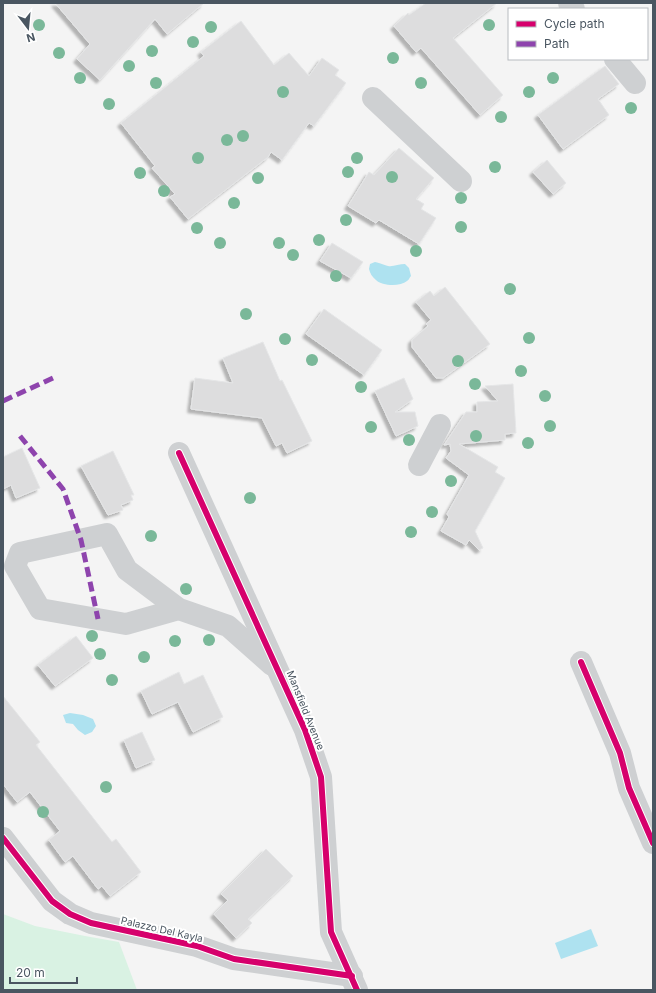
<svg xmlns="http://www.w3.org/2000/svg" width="656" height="993" viewBox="0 0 656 993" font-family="Inter,sans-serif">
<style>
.green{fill:#d9f2e3}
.water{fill:#aee2f0}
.building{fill:#ddddde;stroke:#e5e6e7;filter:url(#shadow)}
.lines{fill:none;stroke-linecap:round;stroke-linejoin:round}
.minor{stroke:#ced0d2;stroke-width:22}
.quiet{stroke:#8e44ad;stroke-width:5;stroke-dasharray:10 5;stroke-linecap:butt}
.cycleway-casing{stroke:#fff;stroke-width:8}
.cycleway{stroke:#d6006c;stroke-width:6}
.tree{fill:#7ab899}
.labels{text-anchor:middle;stroke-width:4;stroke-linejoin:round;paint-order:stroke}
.street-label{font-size:10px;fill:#4a5661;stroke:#fff}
</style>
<defs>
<filter id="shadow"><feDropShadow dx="-3.5" dy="3.5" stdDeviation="1" flood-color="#0004"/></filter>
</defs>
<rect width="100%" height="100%" fill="#f4f4f4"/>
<path class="green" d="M3,914L35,926L85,936L119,942L137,990H3Z"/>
<g class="water">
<path d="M375,262C381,263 383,265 388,266C393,267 399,264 405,264L409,268L411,276C409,278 409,280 407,281C400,287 382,286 376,280C372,277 370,273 369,269L370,264Z"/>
<path d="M70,713L83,715L93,719L96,726L92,732L85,735L78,730L73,724L66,723L63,715Z"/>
<path d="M591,929L598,946L561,959L555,943Z"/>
</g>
<g class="building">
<path d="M55,3H204L167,34L155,19L100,80L77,59L90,44Z"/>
<path d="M426,3H497L453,38L503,95L480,115L421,48L416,52L394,26L408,13L409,15Z"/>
<path d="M241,21L274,65L289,53L309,76L322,58L339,70L335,75L346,83L314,126L309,123L282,160L271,152L268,157L188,219L170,197L175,194L152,168L155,166L121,123L204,56L201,52Z"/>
<path d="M605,66L619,84L598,99L609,115L563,149L538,115Z"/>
<path d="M399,148L434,178L416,199L424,204L421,209L436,218L419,244L379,220L376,223L348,206L369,172L374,175Z"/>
<path d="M547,160L566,183L553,194L533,172Z"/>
<path d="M332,243L363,262L351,278L320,261Z"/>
<path d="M445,287L490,344L443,378H436L412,347V340L428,326L426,324L431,320L416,302L430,291L434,296Z"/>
<path d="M324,309L382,350L364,375L306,334Z"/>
<path d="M263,342L280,381L282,380L312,441L287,453L282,443L276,446L262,418L191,409L195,378L233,383L223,358Z"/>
<path d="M404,378L413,399L395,412H415L418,426L396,436L375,391Z"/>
<path d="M513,384L516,433L505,434V440L459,444L498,467L495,472L505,478L475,531L483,548L479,550L469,540L466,545L441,531L449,517L447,514L469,475L446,458L451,451L450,444L444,445L466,412H477V402L498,401L485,386Z"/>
<path d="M22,448L40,488L16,498L11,485L3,489V457Z"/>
<path d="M113,451L134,495H131L133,500L121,505L123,510L108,515L81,466Z"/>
<path d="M76,636L93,658L55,686L38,665Z"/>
<path d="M179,672L184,684L203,675L223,717L193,732L178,702L152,714L141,691Z"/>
<path d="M3,696L40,742L36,745L112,842L116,839L141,872L110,896L102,886L98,889L73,856L65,862L49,840L60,831L30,792L17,802L3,784Z"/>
<path d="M142,732L155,760L136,768L124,740Z"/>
<path d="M266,849L293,876L248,919L252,923L236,938L214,914L228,900L221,894Z"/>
</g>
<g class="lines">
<g class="minor">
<path d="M569,3L574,9"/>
<path d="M615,59L635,83"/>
<path d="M373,98L461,181"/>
<path d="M179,453L305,730L321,777L331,932L357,990"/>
<path d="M419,465L440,425"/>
<path d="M179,609L127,570L107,534L20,553L15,566L40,609L126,624L179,609L228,626L272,665"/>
<path d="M581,662L620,753L629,788L653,843"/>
<path d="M3,838L52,901L70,914L91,923L197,946L234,959L352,976"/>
</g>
<g class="quiet">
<path d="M3,401L53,378"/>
<path d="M20,436L63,489L81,540L98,619"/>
</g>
<g class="cycleway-casing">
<g id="cycleway">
<path d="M179,453L305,730L321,777L331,932L357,990"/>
<path d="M581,662L620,753L629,788L653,843"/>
<path d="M3,838L52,901L70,914L91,923L197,946L234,959L352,976"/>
</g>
</g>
<use href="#cycleway" class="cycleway"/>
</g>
<g class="tree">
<circle cx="39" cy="25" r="6"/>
<circle cx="489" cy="25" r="6"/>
<circle cx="211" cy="27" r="6"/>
<circle cx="193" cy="42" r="6"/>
<circle cx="152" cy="51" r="6"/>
<circle cx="59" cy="53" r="6"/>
<circle cx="393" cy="58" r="6"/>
<circle cx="129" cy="66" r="6"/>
<circle cx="80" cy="78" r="6"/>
<circle cx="553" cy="78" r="6"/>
<circle cx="156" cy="83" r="6"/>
<circle cx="421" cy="83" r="6"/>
<circle cx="283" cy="92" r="6"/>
<circle cx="529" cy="92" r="6"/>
<circle cx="109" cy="104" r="6"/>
<circle cx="631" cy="108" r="6"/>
<circle cx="501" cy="117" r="6"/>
<circle cx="243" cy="136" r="6"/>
<circle cx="227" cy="140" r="6"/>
<circle cx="198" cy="158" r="6"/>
<circle cx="357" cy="158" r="6"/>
<circle cx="495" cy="167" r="6"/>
<circle cx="348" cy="172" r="6"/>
<circle cx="140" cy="173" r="6"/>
<circle cx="392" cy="177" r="6"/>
<circle cx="258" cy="178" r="6"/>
<circle cx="164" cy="191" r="6"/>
<circle cx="461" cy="198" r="6"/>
<circle cx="234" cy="203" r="6"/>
<circle cx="346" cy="220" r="6"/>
<circle cx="461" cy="227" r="6"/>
<circle cx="197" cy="228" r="6"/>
<circle cx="319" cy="240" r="6"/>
<circle cx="220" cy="243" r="6"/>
<circle cx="279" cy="243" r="6"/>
<circle cx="416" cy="251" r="6"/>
<circle cx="293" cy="255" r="6"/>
<circle cx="336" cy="276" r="6"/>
<circle cx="510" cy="289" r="6"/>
<circle cx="246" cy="314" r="6"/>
<circle cx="529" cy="338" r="6"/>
<circle cx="285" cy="339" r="6"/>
<circle cx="312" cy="360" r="6"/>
<circle cx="458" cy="361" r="6"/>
<circle cx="521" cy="371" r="6"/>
<circle cx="475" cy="384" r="6"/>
<circle cx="361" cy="387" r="6"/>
<circle cx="545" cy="396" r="6"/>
<circle cx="550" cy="426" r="6"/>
<circle cx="371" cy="427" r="6"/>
<circle cx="476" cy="436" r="6"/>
<circle cx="409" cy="440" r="6"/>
<circle cx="528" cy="443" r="6"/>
<circle cx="451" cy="481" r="6"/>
<circle cx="250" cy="498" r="6"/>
<circle cx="432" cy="512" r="6"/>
<circle cx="411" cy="532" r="6"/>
<circle cx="151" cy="536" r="6"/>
<circle cx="186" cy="589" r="6"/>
<circle cx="92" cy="636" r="6"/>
<circle cx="209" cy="640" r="6"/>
<circle cx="175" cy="641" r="6"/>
<circle cx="100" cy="654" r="6"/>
<circle cx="144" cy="657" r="6"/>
<circle cx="112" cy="680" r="6"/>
<circle cx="106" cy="787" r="6"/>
<circle cx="43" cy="812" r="6"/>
</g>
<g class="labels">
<g class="street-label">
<text transform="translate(306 710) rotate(68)" y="4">Mansfield Avenue</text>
<text transform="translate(162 929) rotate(13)" y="4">Palazzo Del Kayla</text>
</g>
</g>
<rect width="656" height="993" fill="none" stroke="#4a5661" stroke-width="8"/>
<rect x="508" y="8" width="140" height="52" fill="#ffffff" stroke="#b7bbc0"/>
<rect x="516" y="21" width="20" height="6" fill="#d6006c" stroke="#b7bbc0"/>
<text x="544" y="28" font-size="12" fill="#4a5661">Cycle path</text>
<rect x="516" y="41" width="20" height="6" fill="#8e44ad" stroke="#b7bbc0"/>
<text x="544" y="48" font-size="12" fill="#4a5661">Path</text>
<g transform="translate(28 28) rotate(164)" stroke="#ffffff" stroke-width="3" paint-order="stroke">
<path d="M0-3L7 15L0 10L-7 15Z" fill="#4a5661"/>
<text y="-6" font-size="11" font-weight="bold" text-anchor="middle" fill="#4a5661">N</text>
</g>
<path d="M10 977v6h67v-6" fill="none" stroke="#4a5661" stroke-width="2"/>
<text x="16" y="977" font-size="12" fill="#4a5661" stroke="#ffffff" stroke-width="3" paint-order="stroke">20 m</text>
</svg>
